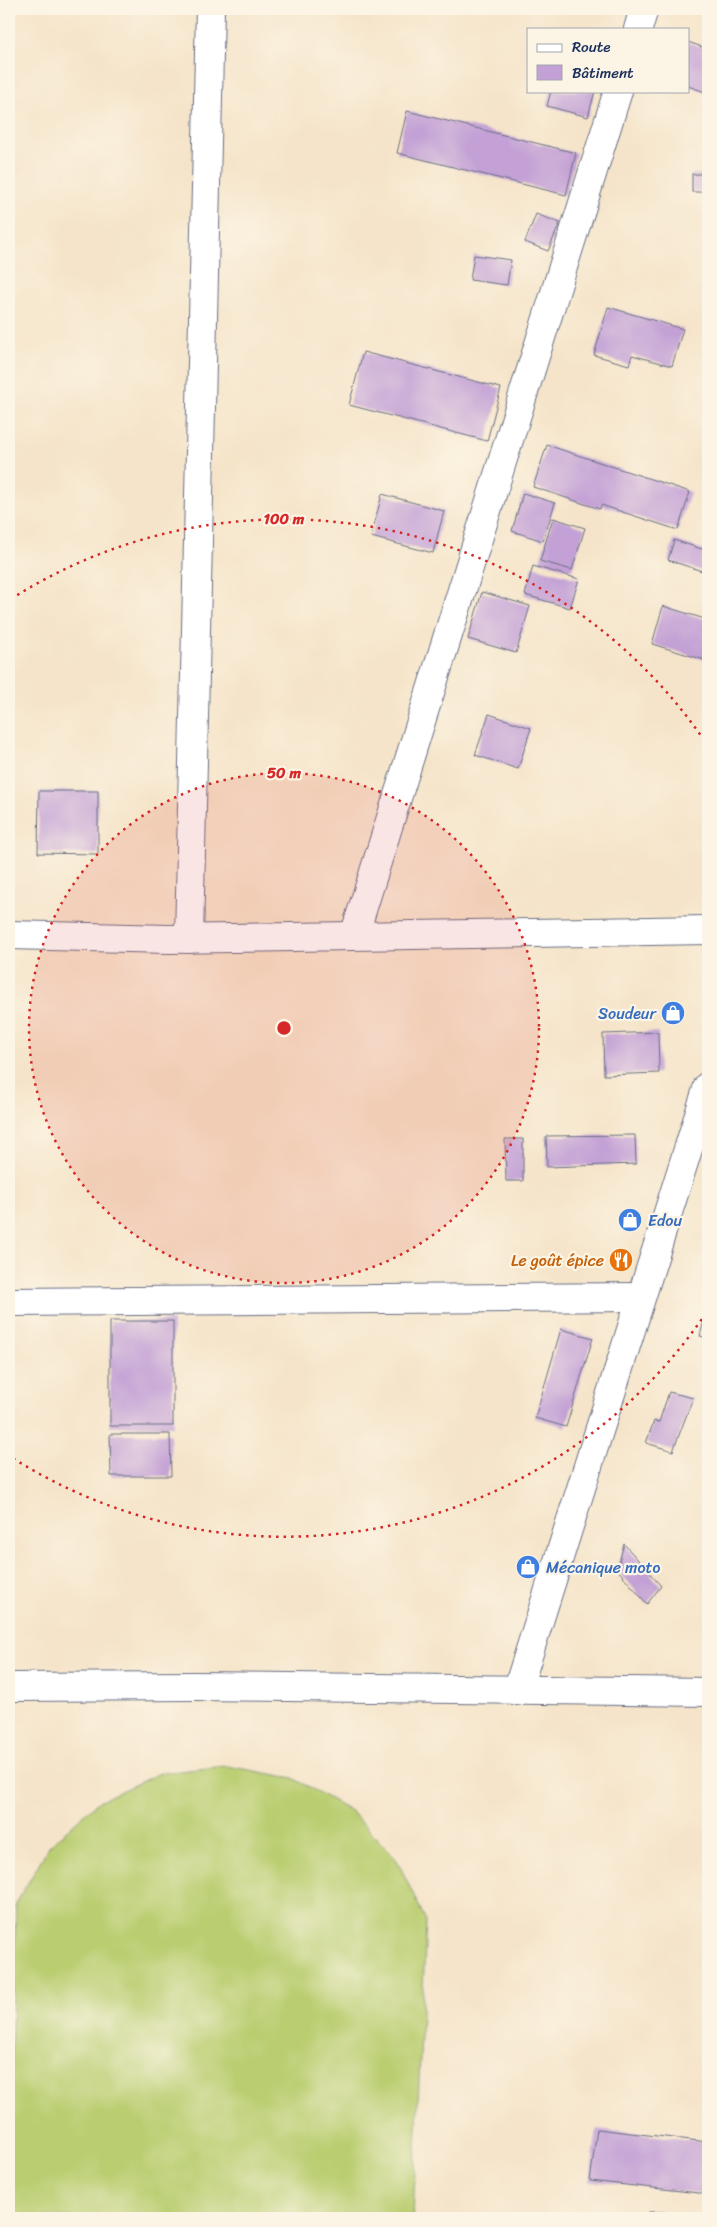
<svg xmlns="http://www.w3.org/2000/svg" width="717" height="2227" viewBox="0 0 717 2227" font-family="Sriracha,sans-serif">
<style>
.garden{fill:#bace71;stroke:#6a7e68}
.building{fill:#c3a0d5}
.lines{fill:none;stroke-linecap:round;stroke-linejoin:round}
.minor-casing{stroke:#676e83;stroke-width:30}
.minor{stroke:#fff;stroke-width:28}
.ring{fill:none;stroke:#d62828;stroke-width:2.5;stroke-dasharray:2.5 5}
.labels{text-anchor:middle;stroke-width:4.5;stroke-linejoin:round;paint-order:stroke}
.shop-label{font-size:16px;fill:#366cbe;stroke:#fcf5e5;text-anchor:start}
.food-label{font-size:16px;fill:#c56008;stroke:#fcf5e5;text-anchor:end}
.centre{fill:#d62828;stroke:#fcf5e5;stroke-width:2.5}
.ring-label{font-size:15px;text-anchor:middle;font-weight:bold;fill:#d62828;stroke:#fcf5e5;stroke-width:4.5;stroke-linejoin:round;paint-order:stroke}
</style>
<rect width="100%" height="100%" fill="#fcf5e5"/>
<filter id="ink" filterUnits="userSpaceOnUse"><feTurbulence type="fractalNoise" baseFrequency=".02" numOctaves="2"/><feDisplacementMap in="SourceGraphic" scale="10" xChannelSelector="R" yChannelSelector="G"/><feConvolveMatrix kernelMatrix="1 2 1 2 8 2 1 2 1" color-interpolation-filters="sRGB"/></filter>
<filter id="wash" filterUnits="userSpaceOnUse"><feTurbulence type="fractalNoise" baseFrequency=".0096" numOctaves="4" result="noise"/><feDisplacementMap in="SourceGraphic" scale="20" xChannelSelector="R" yChannelSelector="G"/><feGaussianBlur stdDeviation="1.12" result="paint"/><feColorMatrix in="noise" values="0 0 0 0 0 0 0 0 0 0 0 0 0 0 0 0 0 1.4 0 .05"/><feComposite in="paint" operator="in"/></filter>
<g filter="url(#wash)">
<rect width="100%" height="100%" fill="#f5e4c9"/>
<path class="garden" d="M227,1766L293,1778L351,1811L397,1860L426,1921L413,2218H9V2122L16,1904L49,1846L99,1801L160,1773Z"/>
<g id="blocks">
<g class="building">
<path d="M688,42L708,49V93L688,86Z"/>
<path d="M551,91H595L588,117L547,106Z"/>
<path d="M407,111L576,153L566,195L397,153Z"/>
<rect x="692" y="174" width="16" height="18"/>
<path d="M536,214L560,223L548,251L525,242Z"/>
<path d="M474,255L511,260L507,285L470,280Z"/>
<path d="M608,307L683,329L672,366L632,355L629,365L594,355Z"/>
<path d="M363,352L501,388L487,441L349,405Z"/>
<path d="M547,445L690,492L678,530L601,505L600,509L533,487Z"/>
<path d="M523,493L555,503L543,541L512,531Z"/>
<path d="M382,494L444,511L433,553L371,537Z"/>
<path d="M553,518L585,528L572,570L540,561Z"/>
<path d="M674,540L708,551V573L668,560Z"/>
<path d="M533,566L579,579L570,608L525,595Z"/>
<path d="M482,592L530,606L516,653L468,639Z"/>
<path d="M663,606L708,620V661L652,644Z"/>
<path d="M489,714L531,728L518,769L475,755Z"/>
<path d="M39,791H98V854L38,853Z"/>
<path d="M658,1032L659,1073L604,1075L603,1034Z"/>
<path d="M635,1135L636,1164L547,1167L546,1136Z"/>
<path d="M505,1139H523V1181H506Z"/>
<path d="M708,1304V1338L700,1336Z"/>
<rect x="110" y="1321" width="63" height="105"/>
<path d="M561,1329L593,1338L566,1427L535,1418Z"/>
<path d="M669,1392L693,1398L673,1451L646,1443L654,1421L659,1422Z"/>
<path d="M110,1434H170L171,1476H111Z"/>
<path d="M624,1544L661,1586L647,1604L617,1569Z"/>
<path d="M597,2129L708,2142V2194L590,2181Z"/>
<rect x="649" y="2212" width="16" height="6"/>
</g>
</g>
</g>
<g filter="url(#ink)">
<use href="#blocks" fill-opacity="0" stroke="#676e83" stroke-width="1"/>
<g class="lines">
<g class="minor-casing">
<g id="minor">
<path d="M638,29L644,9"/>
<path d="M9,935L169,939L708,930"/>
<path d="M354,936L618,91"/>
<path d="M189,939L210,9"/>
<path d="M9,1302L641,1297"/>
<path d="M9,1687L196,1686L708,1692"/>
<path d="M517,1691L708,1086"/>
</g>
</g>
<use href="#minor" class="minor"/>
</g>
</g>
<circle cx="284" cy="1028" r="255" fill="#d62828" fill-opacity=".12"/>
<g class="ring">
<circle cx="284" cy="1028" r="255"/>
<path d="M706 1313A509 509 0 0 1 11 1457M11 599A509 509 0 0 1 706 743"/>
</g>
<defs>
<g id="shop-disc" transform="scale(1.25)"><circle r="9.5" fill="#3f7fe0" stroke="#fcf5e5"/><path d="M-5-2.5h2.3a2.7 3.5 0 0 1 5.4 0H5L5.5 6h-11ZM-1.5-2.5h3a1.5 2.3 0 0 0-3 0Z" fill="#fff"/></g>
<g id="restaurant-disc" transform="scale(1.25)"><circle r="9.5" fill="#e8710a" stroke="#fcf5e5"/><path d="M-5-6h1v4h1v-4h1v4h1v-4h1v5L-1.5 .5V6h-2V.5L-5-1ZM5-6V6H3V1.5H1.5Q1.5-4 5-6Z" fill="#fff"/></g>
</defs>
<g fill-rule="evenodd">
<use href="#shop-disc" x="673" y="1013"/>
<use href="#shop-disc" x="630" y="1220"/>
<use href="#restaurant-disc" x="621" y="1260"/>
<use href="#shop-disc" x="528" y="1567"/>
</g>
<g class="labels">
<g class="shop-label">
<text x="656" y="1019" text-anchor="end">Soudeur</text>
<text x="648" y="1226">Edou</text>
<text x="546" y="1573">Mécanique moto</text>
</g>
<g class="food-label">
<text x="604" y="1266">Le goût épice</text>
</g>
</g>
<circle cx="284" cy="1028" r="8" class="centre"/>
<g class="ring-label">
<text x="284" y="524">100 m</text>
<text x="284" y="778">50 m</text>
</g>
<rect width="717" height="2227" fill="none" stroke="#fcf5e5" stroke-width="30"/>
<rect x="527" y="28" width="162" height="65" fill="#fcf5e5" stroke="#a2a6af"/>
<rect x="537" y="44" width="25" height="8" fill="#ffffff" stroke="#a2a6af"/>
<text x="572" y="52" font-size="15" fill="#1b2f5e">Route</text>
<rect x="537" y="65" width="25" height="15" fill="#c3a0d5" stroke="#a2a6af"/>
<text x="572" y="78" font-size="15" fill="#1b2f5e">Bâtiment</text>
</svg>
